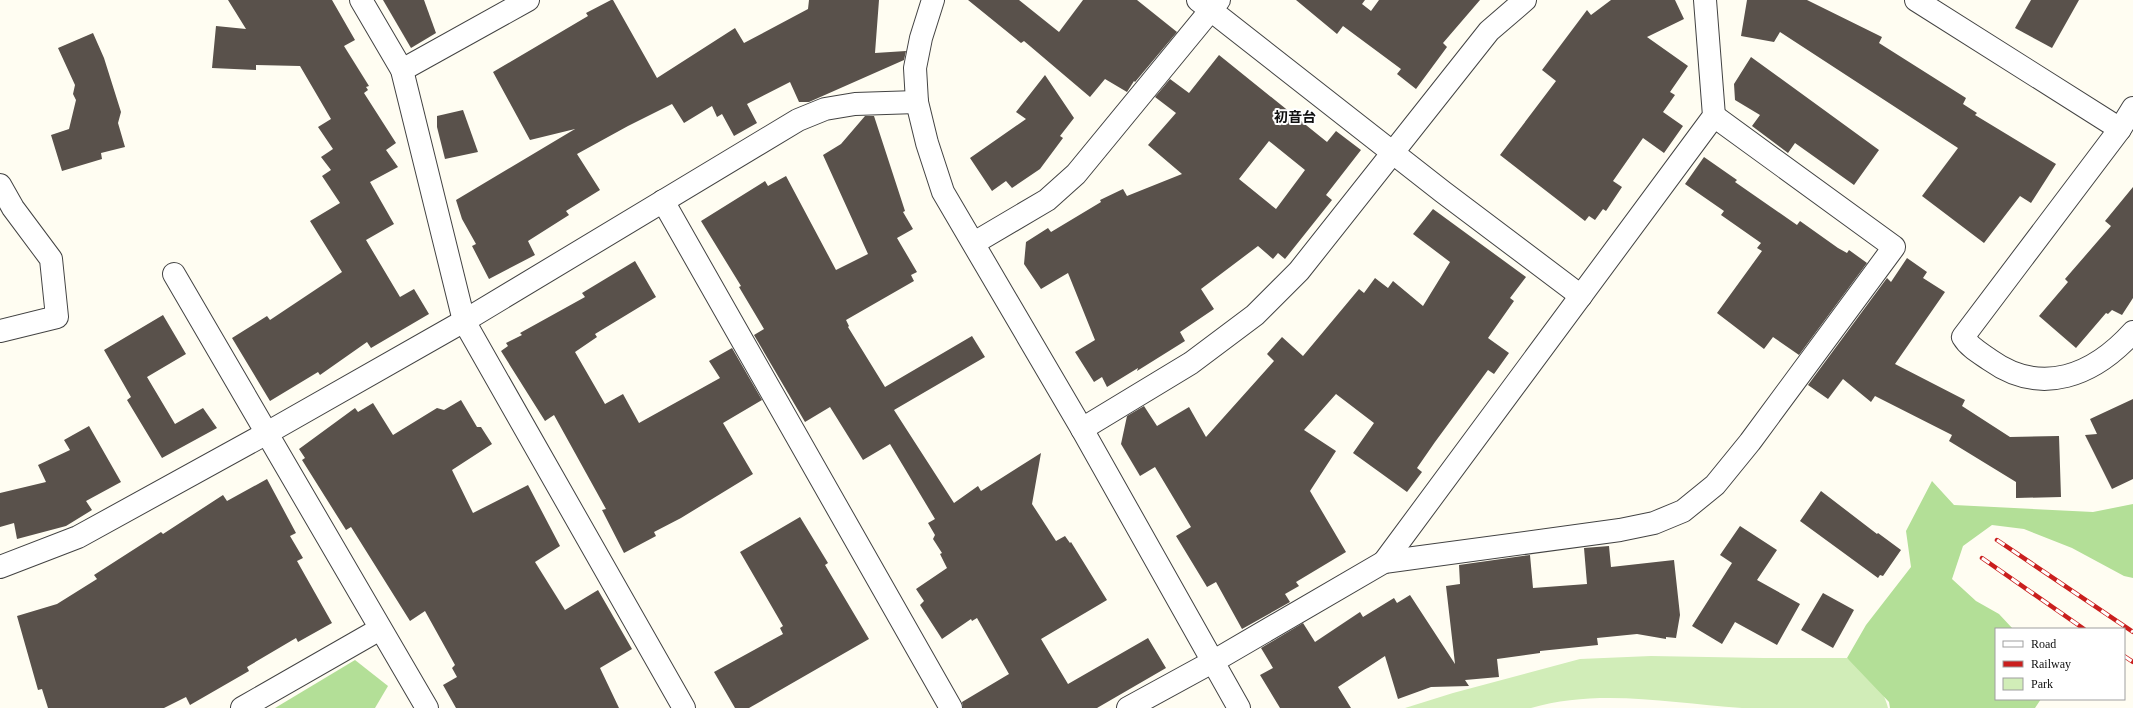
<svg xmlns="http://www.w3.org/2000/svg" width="2133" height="708" viewBox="0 0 2133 708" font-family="'Times New Roman','Noto Sans JP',serif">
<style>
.green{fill:#d1edb8}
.forest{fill:#b3df97}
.building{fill:#59514b;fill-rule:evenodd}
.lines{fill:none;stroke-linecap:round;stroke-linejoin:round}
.minor-casing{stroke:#434343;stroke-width:24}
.minor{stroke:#fff;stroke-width:22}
.rail-casing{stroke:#ca1f1e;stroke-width:4.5}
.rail{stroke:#fff;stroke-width:3;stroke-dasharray:9;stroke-linecap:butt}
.labels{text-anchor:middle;stroke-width:4;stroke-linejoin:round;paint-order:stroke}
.quarter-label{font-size:14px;font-weight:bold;fill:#101010;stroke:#fff}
</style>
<rect width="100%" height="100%" fill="#fffdf2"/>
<path class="green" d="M1651,656L1764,658H1847C1864,672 1883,685 1888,708C1839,708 1790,708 1742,708C1672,703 1599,688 1531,708H1405L1453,693L1580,659Z"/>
<g class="forest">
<path d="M1932,481L1954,505L2093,512L2133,504V578L2124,576L2072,548L2024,529L1992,525L1963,546L1952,579L1976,601L1999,614L2013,629H1996V699H2041L2035,708H1890L1889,702L1847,658L1866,625L1911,567L1906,531Z"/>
<path d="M355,660L388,686L375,708H275Z"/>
</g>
<g class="building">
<path d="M228,0H332L355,40L344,46L369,86L366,87L368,90L364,93L396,143L386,150L398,167L370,182L394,224L366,240L400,297L414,289L429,314L371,348L367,342L320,375L318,372L270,401L232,338L267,316L270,320L342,272L310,221L340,203L322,176L331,170L321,157L333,149L318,127L331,119L300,66L256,65V70L212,68L216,26L246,29Z"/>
<path d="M383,0H424L436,33L411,48Z"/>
<path d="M611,0H613L657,78L735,28L744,43L808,9L809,0H879L875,53L906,51L904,60L809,102H799L790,82L747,104L757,123L734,136L722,114L717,117L712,106L684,123L672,104L628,126L577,154L600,190L566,211L569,215L528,241L535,255L489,279L472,246L476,244L462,219L456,200L575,129L530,140L493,72L588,16L586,13Z"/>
<path d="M968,0H1019L1059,32L1083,0H1137L1177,32L1135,82L1134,81L1127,92L1105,79L1090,97L1024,41L1021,43Z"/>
<path d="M1296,0H1365L1362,4L1371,11L1379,0H1480L1443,43L1447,47L1416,89L1397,74L1401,69L1343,26L1337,34Z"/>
<path d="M1611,0H1675L1684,19L1647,37L1688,66L1670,92L1675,95L1663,112L1683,126L1664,153L1643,138L1613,181L1622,187L1606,211L1603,209L1595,220L1589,216L1585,221L1500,155L1556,81L1542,70L1587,10L1591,15Z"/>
<path d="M1747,0H1807L1882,37L1879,43L1966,98L1963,104L1977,113L1975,115L2056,164L2031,203L2020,196L1984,243L1922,196L1958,148L1780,32L1774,42L1741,36Z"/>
<path d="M2031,0H2079L2052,48L2015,28Z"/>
<path d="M93,33L104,58L121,112L118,123L125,147L101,153L102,159L62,171L51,135L69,129L76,100L73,94L75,85L58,48Z"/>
<path d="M1219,55L1327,142L1336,131L1361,150L1326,195L1332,200L1285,259L1278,253L1273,259L1258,246L1201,289L1214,309L1180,332L1185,341L1137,371L1138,368L1107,387L1102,377L1094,382L1075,352L1095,340L1068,273L1041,289L1024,264L1026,242L1048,228L1051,232L1101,202L1100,200L1123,189L1127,196L1182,174L1148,145L1176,113L1155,97L1170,79L1189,93ZM1269,141L1305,170L1276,209L1239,179Z"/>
<path d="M1751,57L1879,150L1854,185L1795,143L1788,153L1752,126L1760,115L1735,100L1734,84Z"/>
<path d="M1045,75L1074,118L1060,136L1063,138L1040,169L1012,188L1006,181L992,191L970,158L1026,119L1016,112Z"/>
<path d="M463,110L478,152L445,159L437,127V116Z"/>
<path d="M865,116H874L905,211L903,212L913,229L897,238L917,272L911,275L914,281L846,320L849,326L848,327L885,387L972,336L985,357L894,410L954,503L978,486L981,491L1041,453L1032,504L1056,541L1065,536L1070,543L1071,542L1107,600L1041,639L1068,684L1148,638L1166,668L1097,708H963L962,702L1009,674L977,618L972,621L971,619L942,639L920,605L924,601L916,589L947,568L940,554L942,553L933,539L935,535L928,523L935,519L890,444L863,460L830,407L805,422L754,335L764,329L739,287L741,286L701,221L765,181L768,186L786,176L836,270L868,254L823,155L841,144Z"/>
<path d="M1704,157L1737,180L1735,182L1797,225L1800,221L1838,248L1847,253L1849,250L1867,263L1799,355L1773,337L1764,349L1717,313L1762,251L1757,248L1761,243L1721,215L1724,211L1685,184Z"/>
<path d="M2133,187V298L2122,315L2112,310L2108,314L2106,313L2076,348L2039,316L2068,282L2065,279L2111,226L2105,221Z"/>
<path d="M1433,209L1526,277L1510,298L1514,301L1488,338L1509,353L1494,374L1488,370L1435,442L1417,468L1422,472L1407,492L1353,453L1374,423L1336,394L1304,430L1336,451L1310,491L1346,552L1296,582L1299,586L1285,594L1290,602L1242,629L1216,582L1207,587L1176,536L1191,527L1155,467L1140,476L1121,444L1127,416L1144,406L1157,426L1189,407L1206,437L1274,361L1267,354L1282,337L1303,356L1359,289L1364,293L1375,278L1388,288L1393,281L1423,306L1450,262L1413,234Z"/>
<path d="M1907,258L1927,272L1923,278L1945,292L1895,364L1965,400L1962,406L2010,437L2059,436L2061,497L2016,498V482L1949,441L1952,435L1875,396L1871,402L1843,379L1828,399L1808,385L1887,278L1891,282Z"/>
<path d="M635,261L656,297L595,334L597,337L575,352L605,404L623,394L639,423L720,378L709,361L732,348L762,400L723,423L753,474L681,518L654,532L656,536L624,553L602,510L606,509L554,415L545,421L501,351L508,346L506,343L522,335L520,333L585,297L582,293Z"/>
<path d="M163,315L186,354L147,377L175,424L203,408L217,428L162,458L127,400L131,397L104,350Z"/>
<path d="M2133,399V479L2112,489L2085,435L2097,434L2090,419Z"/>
<path d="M461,400L477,427H481L492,444L452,470L473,513L528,485L560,546L535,562L565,610L598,590L632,649L600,668L619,708H456L443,685L457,677L452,668L455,665L425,611L410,621L351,527L346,530L302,460L305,458L299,449L355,408L358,412L373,403L393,435L437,408L444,410Z"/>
<path d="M89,426L121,482L86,501L92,510L66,526L17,539L14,523L0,527V493L46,482L38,465L70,450L64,440Z"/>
<path d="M267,479L296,533L290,536L303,558L297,561L332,623L298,642L296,638L247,667L249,671L190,705L186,697L164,708H48L42,689L38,690L17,616L57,604L97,579L94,575L161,532L163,534L223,495L227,501Z"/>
<path d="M1821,491L1877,534L1878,533L1901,550L1883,576L1880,575L1878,578L1800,521Z"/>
<path d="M800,517L828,563L825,565L869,639L749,708H735L714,672L783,634L780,628L783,626L740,552Z"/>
<path d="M1740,526L1777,550L1757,580L1800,604L1777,645L1735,622L1722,644L1692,626L1732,563L1720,555Z"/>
<path d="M1609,546L1611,567L1674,560L1680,615L1676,638L1666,637V639L1637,634L1597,638L1598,645L1540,651V653L1497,659L1499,677L1465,680L1469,686L1431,687L1398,699L1385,656L1338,687L1351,708H1280L1260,675L1273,668L1261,648L1303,623L1315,642L1360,612L1363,617L1394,598L1397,603L1410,595L1455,664L1446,586L1460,584L1459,565L1530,555L1533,588L1587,584L1584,548Z"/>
<path d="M1823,593L1854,610L1833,648L1801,630Z"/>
</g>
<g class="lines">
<g class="minor-casing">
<g id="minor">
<path d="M361,0L402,70L464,321L684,708"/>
<path d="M933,0L921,38L915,68L917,102L927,143L943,192L1082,429L1239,708"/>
<path d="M1198,0L1443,192L1581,296"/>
<path d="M1916,0L2120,129"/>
<path d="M402,70L528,0"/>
<path d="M2133,108L2120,129L1963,337C1969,347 1980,353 1990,360C2042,397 2094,375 2133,332"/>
<path d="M0,185L13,208L51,259L57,317L0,331"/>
<path d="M663,201L951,708"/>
<path d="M974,243L1047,200L1076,174L1219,0"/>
<path d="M174,274L427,708"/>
<path d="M1082,429L1191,363L1255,315L1299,271L1489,31L1525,0"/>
<path d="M1384,562L1714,116L1705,0"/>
<path d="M0,567L78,537L267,433L464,321L798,120L825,109L855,104L917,102"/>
<path d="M242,708L380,629"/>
<path d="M1128,708L1214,661L1384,562L1620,530L1654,523L1683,511L1715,485L1750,442L1894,247L1714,116"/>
</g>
</g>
<use href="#minor" class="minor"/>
<g class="rail-casing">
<g id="rail">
<path d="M1997,540L2133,632"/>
<path d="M1982,558L2084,629"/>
<path d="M2124,656L2133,662"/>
</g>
</g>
<use href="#rail" class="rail"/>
</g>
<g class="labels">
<g class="quarter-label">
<text x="1295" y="122">初音台</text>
</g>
</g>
<rect x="1995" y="628" width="130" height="72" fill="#ffffff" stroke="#9f9f9f"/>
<rect x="2003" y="641" width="20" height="6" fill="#ffffff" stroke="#9f9f9f"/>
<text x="2031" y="648" font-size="12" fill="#101010">Road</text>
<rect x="2003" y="661" width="20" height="6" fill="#ca1f1e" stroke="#9f9f9f"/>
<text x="2031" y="668" font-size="12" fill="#101010">Railway</text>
<rect x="2003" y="678" width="20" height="12" fill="#d1edb8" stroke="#9f9f9f"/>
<text x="2031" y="688" font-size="12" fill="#101010">Park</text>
</svg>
